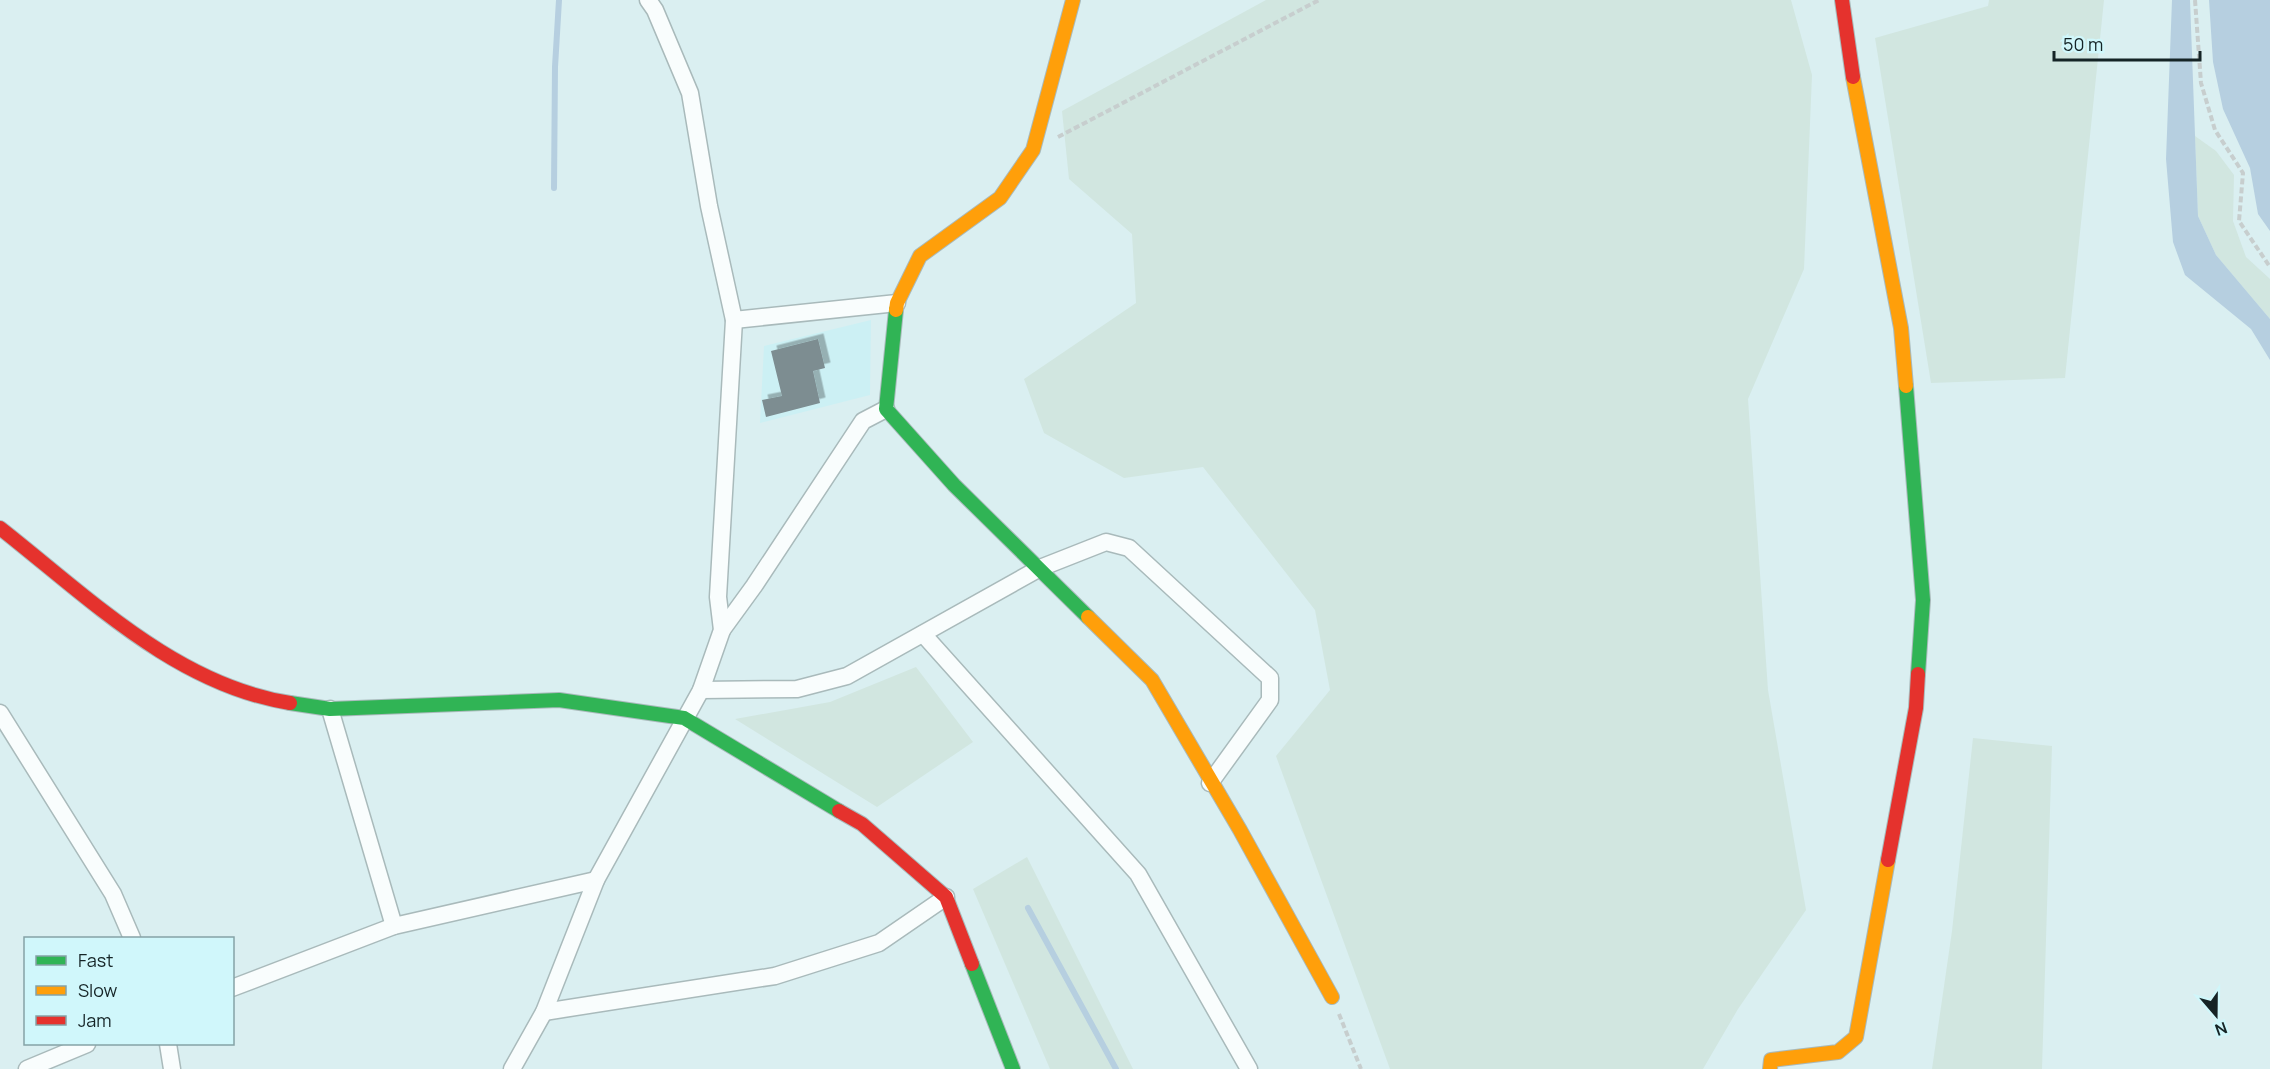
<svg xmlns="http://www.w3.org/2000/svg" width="2270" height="1069" viewBox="0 0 2270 1069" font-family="Manrope,sans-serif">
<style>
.built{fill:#ccf0f4}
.green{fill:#d1e6e0}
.water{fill:#b6cfe0}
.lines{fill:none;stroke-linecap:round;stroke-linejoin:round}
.stream{stroke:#b6cfe0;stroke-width:6}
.building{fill:#7d8d91;filter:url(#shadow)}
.street-casing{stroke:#a9babb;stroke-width:19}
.fast-casing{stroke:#a9babb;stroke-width:16}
.slow-casing{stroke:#a9babb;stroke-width:16}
.jam-casing{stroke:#a9babb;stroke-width:16}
.path{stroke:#c7cece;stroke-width:4;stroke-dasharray:6 3;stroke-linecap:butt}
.street{stroke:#f9fdfd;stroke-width:16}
.fast{stroke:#30b455;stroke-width:14}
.slow{stroke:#ff9f0a;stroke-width:14}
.jam{stroke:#e5322d;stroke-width:14}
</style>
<defs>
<filter id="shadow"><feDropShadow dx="5.5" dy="-5.5" stdDeviation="0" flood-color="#0004"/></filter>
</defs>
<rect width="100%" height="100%" fill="#daeff1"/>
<path class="built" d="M871,320L870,395L760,423L764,346Z"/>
<g class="green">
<path d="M1266,0H1791L1812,75L1804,269L1748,399L1768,690L1806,910L1738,1009L1703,1069H1390L1276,756L1330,690L1315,610L1203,467L1124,478L1044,433L1024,379L1136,303L1132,234L1069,179L1062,111Z"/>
<path d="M1989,0H2104L2065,378L1931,383L1875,38L1988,6Z"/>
<path d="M2195,136L2216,151L2234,175L2233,221L2246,257L2270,279V319L2216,255L2198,216Z"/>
<path d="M916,667L973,742L877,807L735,719L830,702Z"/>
<path d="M1973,738L2052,746L2042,1069H1932L1952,931Z"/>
<path d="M1027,857L1133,1069H1050L973,889Z"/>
</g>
<g class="water">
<path d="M2172,0H2190L2198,216L2216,255L2270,319V360L2251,329L2185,275L2173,242L2166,159Z"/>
<path d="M2209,0H2270V231L2258,214L2250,168L2223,109L2213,62Z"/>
</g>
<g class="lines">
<g class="stream">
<path d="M554,188L555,67L559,0"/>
<path d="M1028,908L1116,1069"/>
</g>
</g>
<path class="building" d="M818,339L825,368L813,371L820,403L766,417L762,400L782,396L771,351Z"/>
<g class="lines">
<g class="street-casing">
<g id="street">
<path d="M734,320L897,303"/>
<path d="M722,630L754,586L863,421L886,409"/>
<path d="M923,634L1138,874L1249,1069"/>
<path d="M701,690L797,689L847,676L1040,568L1106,542L1129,548L1270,678V700L1210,783"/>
<path d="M330,709L394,926"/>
<path d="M0,713L113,894L132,938"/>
<path d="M232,988L394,926L596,880"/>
<path d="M544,1012L775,976L879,943L946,897"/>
<path d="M168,1044L172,1069"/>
<path d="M27,1069L87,1044"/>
<path d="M512,1069L544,1012L596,880L701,690L722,630L718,597L734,320L709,206L690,93L655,10L648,0"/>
</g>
</g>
<g class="fast-casing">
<g id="fast">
<path d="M896,310L886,409L954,485L1088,617"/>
<path d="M1906,386L1923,600L1918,674"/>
<path d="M290,703L330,709L559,700L684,718L839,811"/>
<path d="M972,964L1013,1069"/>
</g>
</g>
<g class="slow-casing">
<g id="slow">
<path d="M1853,77L1901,328L1906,386"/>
<path d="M896,310L897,303L920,256L1000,198L1033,150L1073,0"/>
<path d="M1088,617L1152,680L1240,830L1332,997"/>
<path d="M1770,1069L1771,1060L1838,1052L1856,1037L1888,860"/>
</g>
</g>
<g class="jam-casing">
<g id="jam">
<path d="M1842,0L1853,77"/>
<path d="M0,528C88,597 176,685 290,703"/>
<path d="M839,811L862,824L946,897L972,964"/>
<path d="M1888,860L1916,708L1918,674"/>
</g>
</g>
<g class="path">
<path d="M2195,0L2201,83L2215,130L2243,173L2239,221L2270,267"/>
<path d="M1058,137L1319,0"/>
<path d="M1339,1014L1361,1069"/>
</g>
<use href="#street" class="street"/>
<use href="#fast" class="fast"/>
<use href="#slow" class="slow"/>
<use href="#jam" class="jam"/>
</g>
<rect x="24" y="937" width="210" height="108" fill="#d0f7fb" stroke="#85a3a6" stroke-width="1.5"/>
<rect x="36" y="956" width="30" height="9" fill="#30b455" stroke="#85a3a6" stroke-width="1.5"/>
<text x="78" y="967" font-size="18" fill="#152426">Fast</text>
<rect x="36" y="986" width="30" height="9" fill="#ff9f0a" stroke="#85a3a6" stroke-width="1.5"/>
<text x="78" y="997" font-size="18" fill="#152426">Slow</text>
<rect x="36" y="1016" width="30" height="9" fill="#e5322d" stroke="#85a3a6" stroke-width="1.5"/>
<text x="78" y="1027" font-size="18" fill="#152426">Jam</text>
<g transform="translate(2216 1015) rotate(160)" stroke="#d0f7fb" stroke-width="4.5" paint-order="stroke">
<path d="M0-4.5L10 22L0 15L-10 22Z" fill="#152426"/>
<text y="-9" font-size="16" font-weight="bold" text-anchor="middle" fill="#152426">N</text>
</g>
<path d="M2054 51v9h146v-9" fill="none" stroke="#152426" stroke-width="3"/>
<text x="2063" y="51" font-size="18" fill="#152426" stroke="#d0f7fb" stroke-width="4.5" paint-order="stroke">50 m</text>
</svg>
